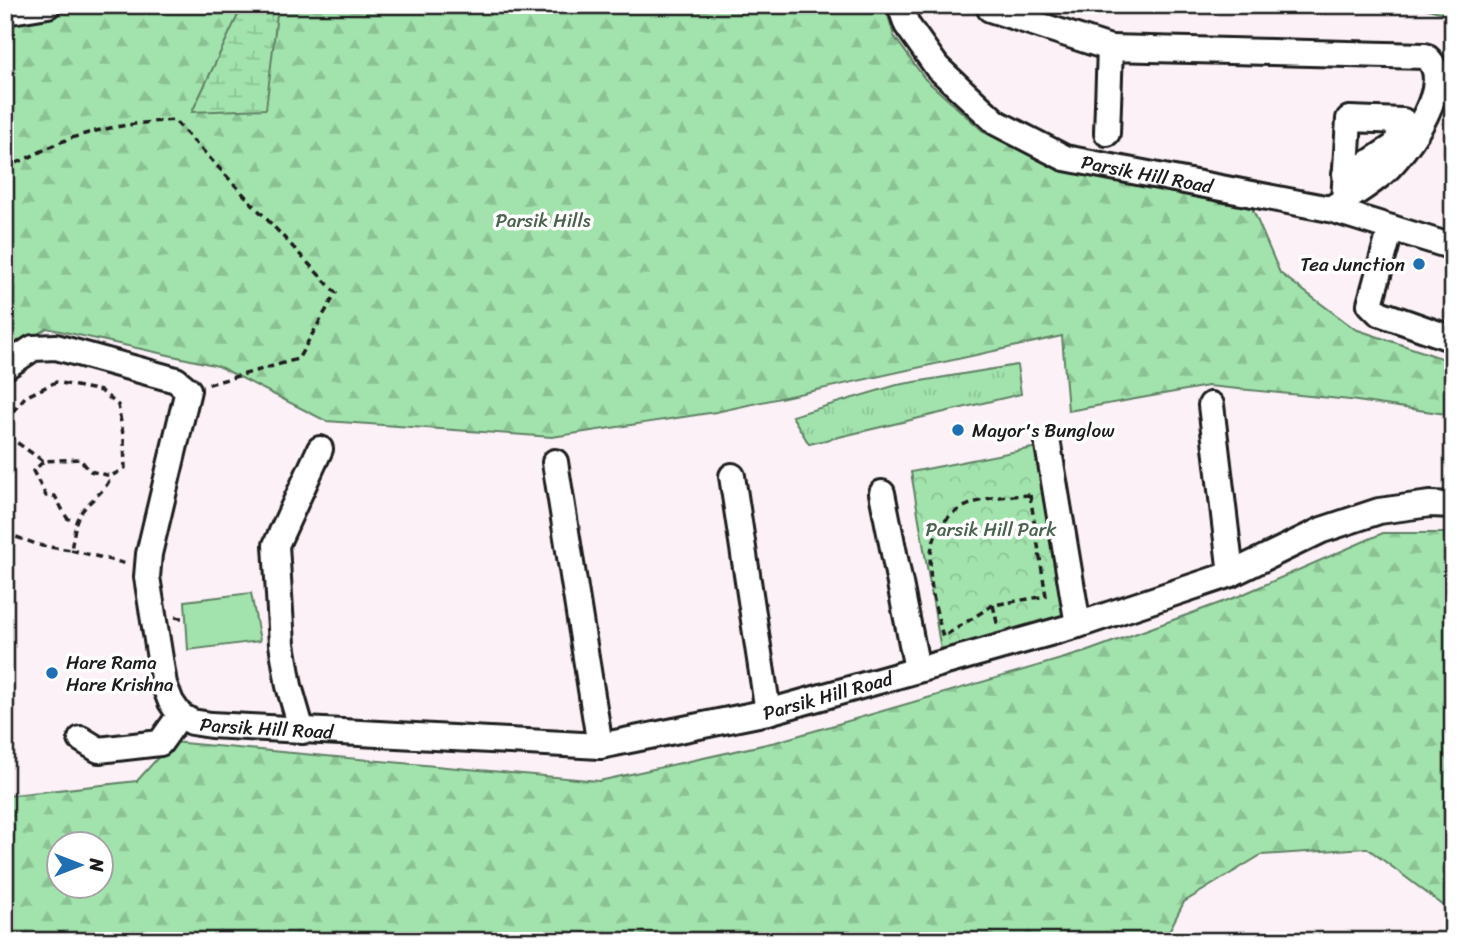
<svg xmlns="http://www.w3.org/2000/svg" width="1458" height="946" viewBox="0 0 1458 946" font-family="Sriracha,sans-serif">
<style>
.grass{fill:url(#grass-tufts);stroke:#5f8064;stroke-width:2}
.forest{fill:url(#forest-firs);stroke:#5f8064;stroke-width:2;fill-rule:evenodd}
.wetland{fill:url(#wetland-marsh);stroke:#5f8064;stroke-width:2}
.park{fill:url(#park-crowns);stroke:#5f8064;stroke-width:2}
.pitch{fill:#a2e3ad;stroke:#5f8064;stroke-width:2}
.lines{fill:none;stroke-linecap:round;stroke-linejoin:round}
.minor-casing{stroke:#1c1c1c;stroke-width:30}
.path{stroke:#1c1c1c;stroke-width:3.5;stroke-dasharray:7 5;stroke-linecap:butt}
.minor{stroke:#fff;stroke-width:24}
.poi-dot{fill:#1f6fb2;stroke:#fff;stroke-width:2.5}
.labels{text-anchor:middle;stroke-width:7;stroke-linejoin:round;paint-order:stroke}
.street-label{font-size:19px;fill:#1c1c1c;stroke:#fff}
.park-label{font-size:19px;fill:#4b624f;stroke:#fff}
.poi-label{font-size:19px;fill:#1c1c1c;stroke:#fff;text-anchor:start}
</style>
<defs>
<pattern id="grass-tufts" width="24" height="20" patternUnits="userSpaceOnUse" patternTransform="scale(1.75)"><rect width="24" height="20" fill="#a2e3ad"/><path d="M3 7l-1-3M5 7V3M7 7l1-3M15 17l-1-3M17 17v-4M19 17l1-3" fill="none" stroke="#8bc294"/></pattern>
<pattern id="forest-firs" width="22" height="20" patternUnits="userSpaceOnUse" patternTransform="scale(1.75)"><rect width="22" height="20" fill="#a2e3ad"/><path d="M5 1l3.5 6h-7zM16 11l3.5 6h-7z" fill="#8bc294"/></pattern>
<pattern id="wetland-marsh" width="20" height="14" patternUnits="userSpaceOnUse" patternTransform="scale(1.75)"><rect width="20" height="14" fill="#a2e3ad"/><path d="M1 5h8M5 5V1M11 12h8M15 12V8" fill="none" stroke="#8bc294"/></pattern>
<pattern id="park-crowns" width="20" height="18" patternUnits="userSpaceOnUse" patternTransform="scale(1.75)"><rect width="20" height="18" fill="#a2e3ad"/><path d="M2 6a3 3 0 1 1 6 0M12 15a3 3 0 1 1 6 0" fill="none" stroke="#8bc294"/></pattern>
</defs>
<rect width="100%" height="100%" fill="#fbf1f7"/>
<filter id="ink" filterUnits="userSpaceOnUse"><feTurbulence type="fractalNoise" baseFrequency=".0143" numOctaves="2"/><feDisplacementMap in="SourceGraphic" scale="14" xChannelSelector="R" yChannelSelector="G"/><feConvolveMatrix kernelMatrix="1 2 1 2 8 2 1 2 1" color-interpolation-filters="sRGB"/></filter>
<g filter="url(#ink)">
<path class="grass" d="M1017,365L1021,394L809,444L792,416L897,385Z"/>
<g class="forest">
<path d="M110,5H885L894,36L925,79L984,132L1057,170L1250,203L1280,273L1355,329L1453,362V415L1350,400L1208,386L1068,411L1062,336L716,412L552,437L326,421L218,366L47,328L5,355V20Z"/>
<path d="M1414,5H1453V16Z"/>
<path d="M1383,533H1453V923L1444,906L1367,848L1261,855L1184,902L1164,941H5V796L137,781L172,742L599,781L776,742L1085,652L1239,596ZM60,844H102V886H60Z"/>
</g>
<path class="wetland" d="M260,5H278L266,109L192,112L238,15Z"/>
<path class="park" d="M1048,445L1078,625L943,662L911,472Z"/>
<path class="pitch" d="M251,593L260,641L188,650L185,601Z"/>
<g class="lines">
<g class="minor-casing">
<g id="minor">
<path id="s1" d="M900,5L907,25L937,67L997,123L1065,158L1330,209L1453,247"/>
<path d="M990,9L1110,48"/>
<path d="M5,12L48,5"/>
<path d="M1107,133L1110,48L1425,56C1458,79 1408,150 1384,172C1367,187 1348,198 1330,209"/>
<path d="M1344,201L1349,119L1403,121L1396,145L1352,174H1345"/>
<path d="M1391,228L1370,304L1379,313L1453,339"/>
<path id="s2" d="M5,367L33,348L56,347L176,380L188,390L149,554L147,577L164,684L171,702L180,715L192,722L211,725L600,746L768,712L1078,625L1231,574L1322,530L1379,511L1430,504L1453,505"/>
<path d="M1211,405L1231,574"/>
<path d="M1048,445L1078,625"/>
<path d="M555,462L600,746"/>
<path d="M732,476L768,712"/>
<path d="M882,493L917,669"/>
<path d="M302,731L289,686L282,644L276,545L320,449"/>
<path d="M81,739L99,750L160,743L180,715"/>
</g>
</g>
<g class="path">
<path d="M5,167C25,161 42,150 61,142C96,128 136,123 174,120L336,293L298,359L206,385"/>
<path d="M5,421L25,397L56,382L101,391L118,405L124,440L125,468L111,476L90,471L80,459L43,461L5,434"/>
<path d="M43,462L33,471L46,496H55L67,518L76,522C83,502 105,495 111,476"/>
<path d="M1030,495L1046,596L993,605L943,637C928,581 911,516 987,499C1001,496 1016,496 1030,495Z"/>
<path d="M5,533L42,546L71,550L76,522"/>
<path d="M71,550L127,564"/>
<path d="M993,605L998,627"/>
<path d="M175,617L186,619"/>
</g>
<use href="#minor" class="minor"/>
</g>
</g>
<g class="poi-dot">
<circle cx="1419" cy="264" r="7"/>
<circle cx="958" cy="430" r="7"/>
<circle cx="52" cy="673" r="7"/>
</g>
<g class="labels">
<g class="street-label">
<text dy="7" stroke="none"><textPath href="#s1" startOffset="315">Parsik Hill Road</textPath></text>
<text dy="7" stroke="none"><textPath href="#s2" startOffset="1188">Parsik Hill Road</textPath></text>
<text dy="7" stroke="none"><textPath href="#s2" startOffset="621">Parsik Hill Road</textPath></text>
</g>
<g class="park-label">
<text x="543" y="227">Parsik Hills</text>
<text x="991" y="536">Parsik Hill Park</text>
</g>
<g class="poi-label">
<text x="1405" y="271" text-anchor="end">Tea Junction</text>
<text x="972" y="437">Mayor's Bunglow</text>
<text x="66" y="669">Hare Rama<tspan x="66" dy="22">Hare Krishna</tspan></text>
</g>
</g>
<rect width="1458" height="946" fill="none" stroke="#fff" stroke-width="28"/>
<rect x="14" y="14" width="1430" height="918" fill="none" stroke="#1c1c1c" stroke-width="2.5" filter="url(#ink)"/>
<g transform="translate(80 865) rotate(90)"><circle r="33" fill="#ffffff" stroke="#a4a4a4" stroke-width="2"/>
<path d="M0-5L12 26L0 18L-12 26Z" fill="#1f6fb2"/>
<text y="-10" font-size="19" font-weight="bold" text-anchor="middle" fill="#1c1c1c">N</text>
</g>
</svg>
